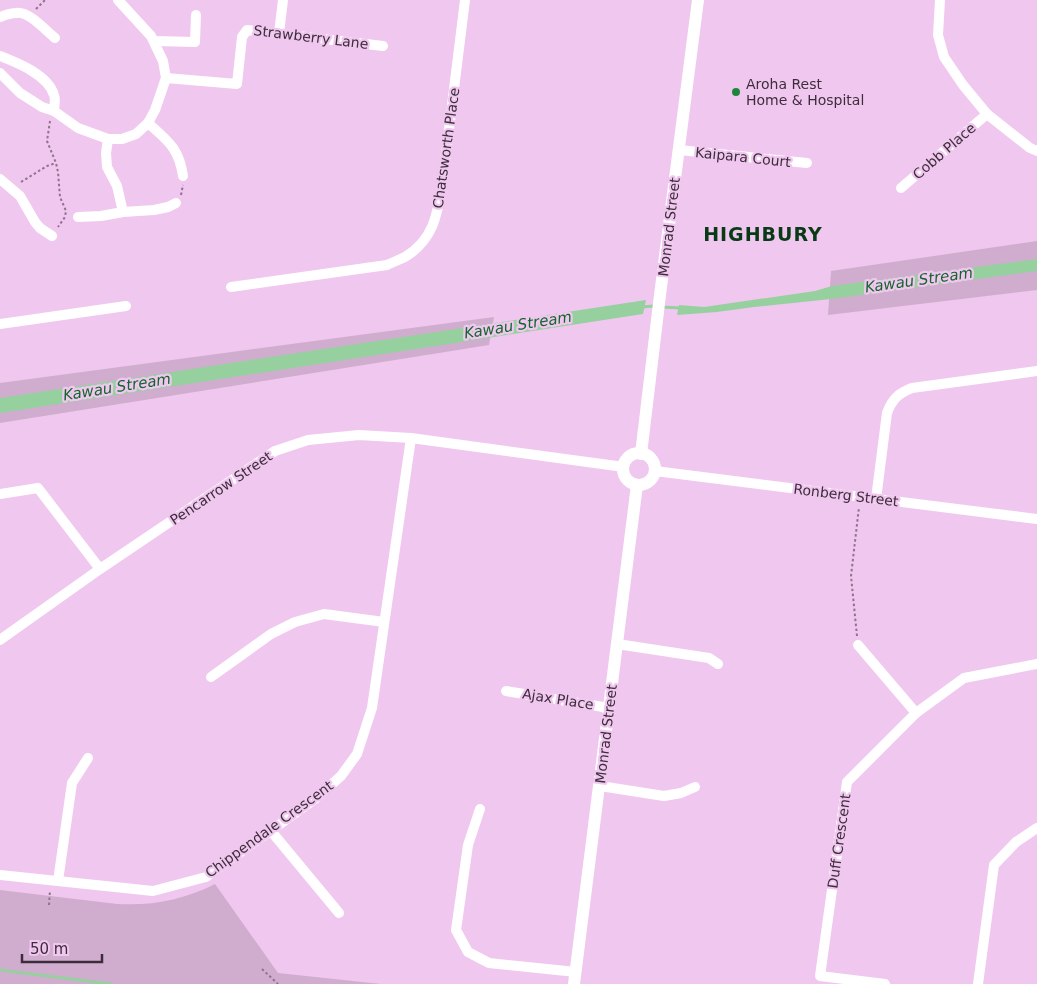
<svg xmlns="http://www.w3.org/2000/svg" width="1037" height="984" viewBox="0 0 1037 984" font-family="'DejaVu Sans',sans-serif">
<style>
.green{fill:#d0adce}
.water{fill:#97d09f}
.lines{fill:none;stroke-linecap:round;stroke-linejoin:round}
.stream{stroke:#97d09f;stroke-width:3}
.path{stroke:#8f738d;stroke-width:2;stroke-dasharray:2.5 2.5;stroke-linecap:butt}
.minor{stroke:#fff;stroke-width:10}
.tertiary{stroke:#fff;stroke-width:12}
.poi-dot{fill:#1e863b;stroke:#f0c7ee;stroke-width:2}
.labels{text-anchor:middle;stroke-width:4.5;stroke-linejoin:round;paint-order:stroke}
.street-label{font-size:14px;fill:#3d2d3c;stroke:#f0c7ee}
.poi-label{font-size:14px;fill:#3d2d3c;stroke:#f0c7ee;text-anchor:start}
.water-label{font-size:15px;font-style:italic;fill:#12662b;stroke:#f0c7ee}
.district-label{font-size:19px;font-weight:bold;letter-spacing:1px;fill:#083a16;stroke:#f0c7ee}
</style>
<rect width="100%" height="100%" fill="#f0c7ee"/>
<g class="green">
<path d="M1037,241V290L828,315L831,271Z"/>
<path d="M494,317L489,345L0,423V383Z"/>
<path d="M215,884L278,973L381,984H0V890L117,904C153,906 183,900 215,884Z"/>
</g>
<g class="water">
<path d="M1037,259V271L831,299L754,307L717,312L677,315L679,305L704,307L815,291L832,286Z"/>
<path d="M646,300L643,314L0,413V398Z"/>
</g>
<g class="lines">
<g class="stream">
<path d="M641,307L654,306"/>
<path d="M661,307L682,308"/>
<path d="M0,970L111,984"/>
</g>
<g class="path">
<path d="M36,9L45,0"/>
<path d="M50,121L47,141L56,163L58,172L60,197L66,211L65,217L58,227"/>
<path d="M21,182L47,166L56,163"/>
<path d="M181,195L183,185"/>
<path d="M857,636L851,576L859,507"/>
<path d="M49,905L50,890"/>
<path d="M262,969L278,984"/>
</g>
<g class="minor">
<path d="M940,0L938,35L944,57L963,85L987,114L1030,148L1037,151"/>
<path d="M0,17C5,15 10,13 16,13C29,11 45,30 55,38"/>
<path d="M279,33L283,0"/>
<path d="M154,41L195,42L196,15"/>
<path d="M0,56C18,63 48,75 54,95C56,100 54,106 54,111"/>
<path d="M0,73L20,93L42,107L54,111L78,128L108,139H122L136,134L148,123L155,110L166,78L163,61L151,36L118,0"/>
<path d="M166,78L237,84L242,37L247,30L383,46"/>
<path d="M148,123C168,141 179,148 183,176"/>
<path d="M108,139L106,153L107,167L117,186L123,212"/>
<path d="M679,150L807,163"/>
<path d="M0,179L20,196L35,222L40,228L52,236"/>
<path d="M901,188L987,114"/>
<path d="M78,217L101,216L123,212L154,210L168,207L176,203"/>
<path d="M231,287L387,265C393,262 399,260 405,257C433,240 437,216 442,186L465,0"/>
<path d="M0,324L126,306"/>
<path d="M655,471L1037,519"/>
<path d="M0,494L38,488L100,569"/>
<path d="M876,499L887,413C892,399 899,393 912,388L1037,371"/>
<path d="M0,640L100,569L275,451L308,440L359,435L411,438L624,467"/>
<path d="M617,644L709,658L718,664"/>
<path d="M858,645L916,713"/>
<path d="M211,677L271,634L295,622L324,614L384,622"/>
<path d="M506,691L609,708"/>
<path d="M600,786L664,796L681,793L695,787"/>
<path d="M480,809L468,845L456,930L468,952L489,963L576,972"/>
<path d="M271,831L339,913"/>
<path d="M0,875L153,891L206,877L315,799L341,776L357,754L372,708L411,438"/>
<path d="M58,881L72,783L88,758"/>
<path d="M885,984L820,976L847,782L916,713L964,678L1037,664"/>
<path d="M978,984L994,865L1016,842L1037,828"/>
</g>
<g class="tertiary">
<circle cx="639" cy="469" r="16"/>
<path d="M641,454L660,295L698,0"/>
<path d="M574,984L637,485"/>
</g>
</g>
<circle class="poi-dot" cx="736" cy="92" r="5"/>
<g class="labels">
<g class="street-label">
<text transform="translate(311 37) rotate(7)" y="5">Strawberry Lane</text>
<text transform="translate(446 148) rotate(-82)" y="5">Chatsworth Place</text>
<text transform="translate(944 151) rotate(-41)" y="5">Cobb Place</text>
<text transform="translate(743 157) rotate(6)" y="5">Kaipara Court</text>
<text transform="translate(669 227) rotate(-83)" y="5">Monrad Street</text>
<text transform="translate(221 488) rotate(-34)" y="5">Pencarrow Street</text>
<text transform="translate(846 495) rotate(7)" y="5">Ronberg Street</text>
<text transform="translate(558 699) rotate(9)" y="5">Ajax Place</text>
<text transform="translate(606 734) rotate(-83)" y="5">Monrad Street</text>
<text transform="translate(269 829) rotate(-36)" y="5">Chippendale Crescent</text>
<text transform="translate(839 841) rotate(-82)" y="5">Duff Crescent</text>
</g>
<g class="poi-label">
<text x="746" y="89">Aroha Rest<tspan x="746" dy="16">Home &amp; Hospital</tspan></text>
</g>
<g class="water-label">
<text transform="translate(919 280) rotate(-8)" y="5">Kawau Stream</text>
<text transform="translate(518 325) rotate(-9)" y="5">Kawau Stream</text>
<text transform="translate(117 387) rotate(-9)" y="5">Kawau Stream</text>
</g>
<g class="district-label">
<text x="763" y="241">HIGHBURY</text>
</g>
</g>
<path d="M22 954v8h80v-8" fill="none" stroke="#3d2d3c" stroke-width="2.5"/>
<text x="30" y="954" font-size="15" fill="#3d2d3c" stroke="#f0c7ee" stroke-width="4" paint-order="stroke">50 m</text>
</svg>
